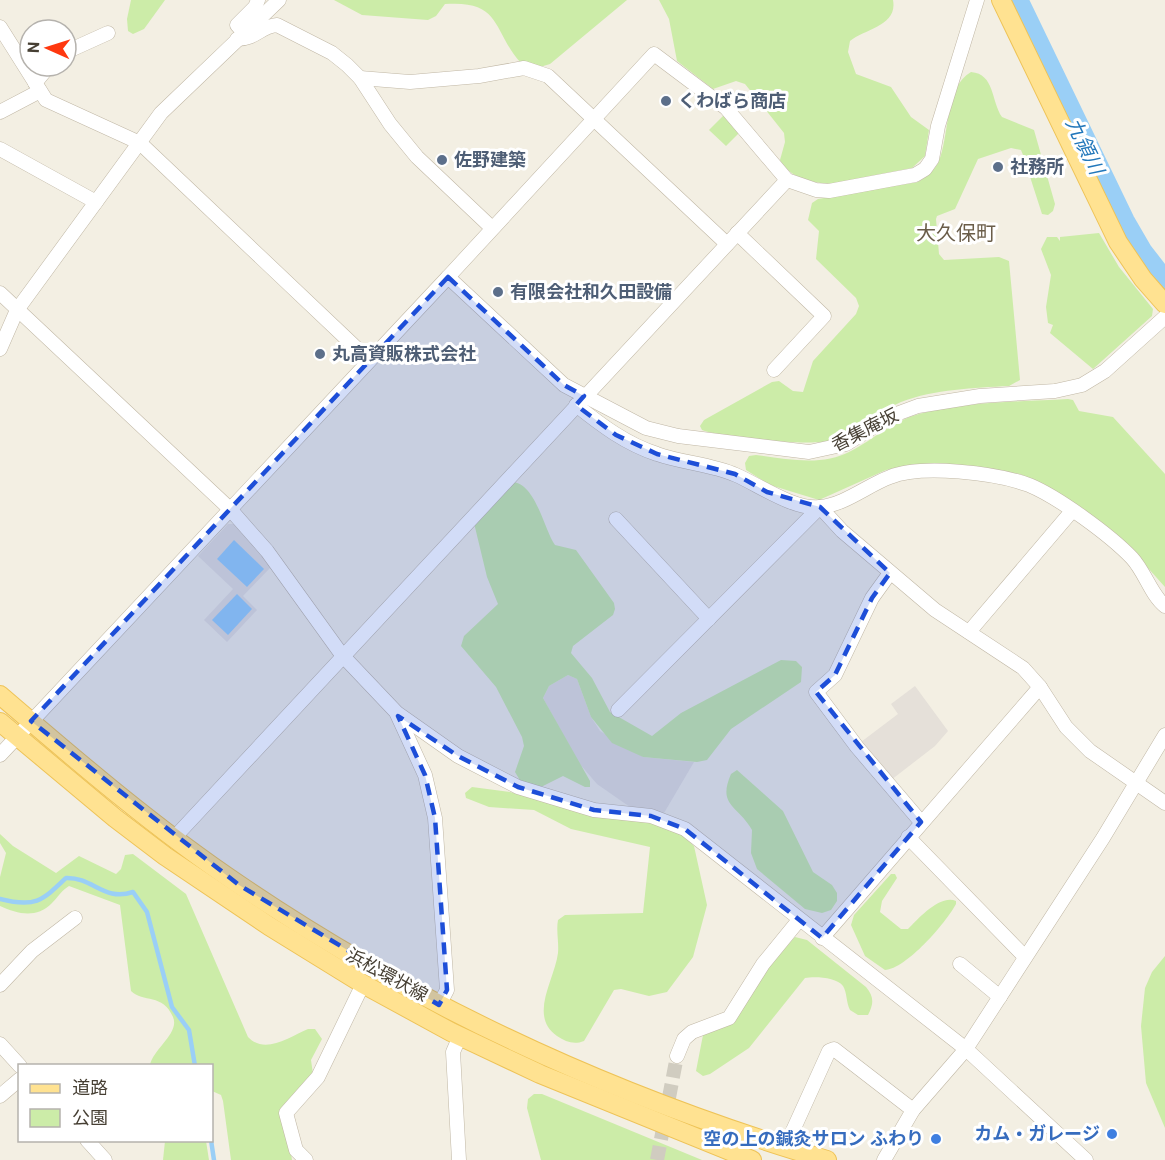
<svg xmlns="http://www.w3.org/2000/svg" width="1165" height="1160" viewBox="0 0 1165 1160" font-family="Roboto,'Noto Sans JP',sans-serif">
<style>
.industrial{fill:#e5e0d9}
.green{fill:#cceca8}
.water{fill:#9acff6}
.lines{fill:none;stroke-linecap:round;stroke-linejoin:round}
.stream{stroke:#9acff6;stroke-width:4.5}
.river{stroke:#9acff6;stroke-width:26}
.minor-tunnel{stroke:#d0ccc0;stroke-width:14;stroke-dasharray:14 7;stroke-linecap:butt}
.minor-casing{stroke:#c0b7a5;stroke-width:15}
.major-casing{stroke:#eec357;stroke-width:20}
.minor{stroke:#fff;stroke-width:14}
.major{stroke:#ffe291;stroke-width:18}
.marked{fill:#1d4ed8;fill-opacity:0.2;stroke:#1d4ed8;stroke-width:4.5;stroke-dasharray:12 8;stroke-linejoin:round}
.service-dot{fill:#5c6f8a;stroke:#fff;stroke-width:2}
.shop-dot{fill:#3f7fe0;stroke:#fff;stroke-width:2}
.labels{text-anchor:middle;stroke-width:6;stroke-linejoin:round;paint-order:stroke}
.service-label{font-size:18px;font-weight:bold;fill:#4e5e75;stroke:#fff;text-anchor:start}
.street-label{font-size:18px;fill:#463f33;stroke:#fff}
.shop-label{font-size:18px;font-weight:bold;fill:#366cbe;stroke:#fff;text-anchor:end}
.water-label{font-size:20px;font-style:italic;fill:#2378bb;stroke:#fff}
.neighbourhood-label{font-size:20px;fill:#6a5d49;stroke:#fff}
</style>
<rect width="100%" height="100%" fill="#f3efe3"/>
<g class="industrial">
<path d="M228,524H235L271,567L243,596L257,610L227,642L204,620L233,589L198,556Z"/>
<path d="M568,675L577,679L591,717L600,731L643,757L694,762L664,813L630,807L597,784L579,763L543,698L549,686Z"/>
<path d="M915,686L948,731L935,746L891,780L861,742L898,714L891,704Z"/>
</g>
<g class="green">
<path d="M131,0H165L144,29L133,34L128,31L127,19Z"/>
<path d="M334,0H627L550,64L540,67L520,62C492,30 502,0 445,4L436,16L428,20L362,15Z"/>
<path d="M659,0H893C898,26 865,29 850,41L848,52L856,74L891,87L911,117L929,130L925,156L912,168L829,184C810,182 790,178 780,160L785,142L784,133L745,84L736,81L713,89L677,61L669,19Z"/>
<path d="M971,72C995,74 991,101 1002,117L1034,130L1055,204L1053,211L1048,215L1042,214L1023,155L1021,150L1011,148L978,159L955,209L937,216L936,219L939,254L944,260L999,257L1009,261L1020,380L1009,386C974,388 935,389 901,402C877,412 858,431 833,440C813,447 723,438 702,430L700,426L704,420L772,382L779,381L793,391L803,392L813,361L856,314L859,306L856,298L816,259L819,231L808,220L812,203L818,199L918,182C926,177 933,172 938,163C950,138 944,87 971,72Z"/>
<path d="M724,115L740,132L726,146L709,130Z"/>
<path d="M1099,233L1119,267L1153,309L1152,316L1093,369L1050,333L1053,325L1048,323L1046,307L1051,275L1041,249L1047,237H1057L1060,241V237Z"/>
<path d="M1068,399L1073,400L1079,411L1113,417L1165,474V587L1121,538L1057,492L1020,474L962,466L915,464L886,470L819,500L770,485L746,470L745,463L749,456L756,455C788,459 821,467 851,451C874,439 893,421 919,414C966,401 1019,402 1068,399Z"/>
<path d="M512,482C536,483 544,530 555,545L576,550L614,603L615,609L613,615L573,646L571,653L592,678L610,712L652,736L681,713L781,660L796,661L802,667L801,682L731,729L707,760L697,762L643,757L612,743L591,717L577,679L568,675L549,686L543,698L590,781V787H585L563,776L541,787L521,782L515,772L524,746L522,737L496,687L461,646L464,636L498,604L487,577L474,523Z"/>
<path d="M737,770L783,811L813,872L832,885L837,893V901L831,910L822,913L805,909L757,869L751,853L752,830C738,805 717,806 731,774Z"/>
<path d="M472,787L510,792L593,816L650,822L681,834L694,846L707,905L693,957L667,992L649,996L621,989L614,990L584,1041C574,1045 566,1042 557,1036C528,1016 555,979 558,953C559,942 556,931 558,920L565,915L643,913L650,847L571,829L534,810L489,807L466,798L465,793Z"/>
<path d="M0,834L13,846L56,873L79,856L116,874L121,869L125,855L133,854L186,894L248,1037C265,1055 289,1037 308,1029H315L322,1039L311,1060L313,1074L284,1107L292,1160H231L223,1101L221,1095L212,1091V1066L150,1065C153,1049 180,1033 173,1017C163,993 143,1003 131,991L120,905L69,886C62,890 58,897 52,903C36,919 18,914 0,906V877L6,853L0,843Z"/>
<path d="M891,874H895L897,878L882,901L880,912L901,929H908C918,919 940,894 956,901V904C946,923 906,969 885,970L865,956L851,925L854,915Z"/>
<path d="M795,937L807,940L866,987C874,997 874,1003 868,1015H858L850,1010C846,1002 847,992 843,986C837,977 814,976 805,978L749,1048L710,1074L703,1076L696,1071L703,1035L733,1022L768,967Z"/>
<path d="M1165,956V1128L1146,1083L1141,1026L1145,988L1152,972Z"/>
<path d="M534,1094H542L702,1160H541L527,1108L528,1099Z"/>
<path d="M165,1141H206L209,1160H163Z"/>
</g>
<g class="water">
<path d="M234,540L264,569L247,587L217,559Z"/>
<path d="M237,594L252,609L228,635L212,620Z"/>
</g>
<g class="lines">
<g class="stream">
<path d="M0,899C35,908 42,901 66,878C93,877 104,902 133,892L147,912L172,1007L189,1030L195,1066"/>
<path d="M211,1140L214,1160"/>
</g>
<path class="river" d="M1015,0L1122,222L1140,253L1165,285"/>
<path class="minor-tunnel" d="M657,1160L677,1056"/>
<g class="minor-casing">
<g id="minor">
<path d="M0,27L46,100L140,143L369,360"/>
<path d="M244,33L237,25L255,7L258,0"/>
<path d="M237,39C256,39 261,26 277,25L332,53L347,65L360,78L390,124L417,157L492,228"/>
<path d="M66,52L108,33"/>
<path d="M360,78L410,82L479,76L524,68L548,76L727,244"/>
<path d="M35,83L49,66"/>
<path d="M0,112L40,91"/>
<path d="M0,149L96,202"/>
<path d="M737,233L824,316L774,370"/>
<path d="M448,277L654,54L726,108L787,180L816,190L829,191L915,175L925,169L932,159L938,126L977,0"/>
<path d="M0,293L230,509L267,551L342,655L397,713L458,756L518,787L594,810L651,816L685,829L966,1049L1086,1160"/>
<path d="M0,349L17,310L161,113L279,0"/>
<path d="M576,405C601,425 626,444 657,454C682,463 711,464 736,475C759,485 794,510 820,507C844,505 868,485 890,477C922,464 996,473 1029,485C1058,497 1110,535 1132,558C1145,572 1151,595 1165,606"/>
<path d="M616,519L709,619"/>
<path d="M890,573L872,598L835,675L816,692L857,747L921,822"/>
<path d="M969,632L1072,511"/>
<path d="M618,710L820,507L842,531L935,610L1023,668L1040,687L1066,727L1090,751L1165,803"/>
<path d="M397,714L425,775L435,818L447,990L439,1005"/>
<path d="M0,755L448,277L564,385L646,428L678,436L809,452L846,444L891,416L918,406L980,396L1055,391L1082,385L1105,371L1165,317"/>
<path d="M908,837L1025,957"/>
<path d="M174,838L787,180"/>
<path d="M822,938L1040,687"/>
<path d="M960,964L1000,997"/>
<path d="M0,985L32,951L75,918"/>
<path d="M0,1044L20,1066"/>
<path d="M677,1056L684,1039L692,1032L729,1018L763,964L799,920"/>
<path d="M0,1096L20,1079"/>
<path d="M87,1140L105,1160"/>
<path d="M785,1148L829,1051L834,1049L913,1110"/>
<path d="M306,1160L296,1150L286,1113L318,1077L363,984"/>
<path d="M459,1160L453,1052L460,1036"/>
<path d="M884,1160L913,1110L966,1049L1103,838L1165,735"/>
</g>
</g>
<g class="major-casing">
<g id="major">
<path d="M1001,0L1118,242L1143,279L1165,304"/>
<path d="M0,695C78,762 156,829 241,886C421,1008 618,1098 827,1160"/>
<path d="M0,722L115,818L165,856L269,926L363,984L451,1032L540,1074L752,1160"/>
</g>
</g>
<use href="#minor" class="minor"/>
<use href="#major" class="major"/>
</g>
<path class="marked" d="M448,277L564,385L584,396L576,405L616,435L657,454L735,474L767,492L820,507L890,573L872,598L835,675L816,692L921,822L822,938L685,829L651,816L594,810L518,787L458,756L398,716L425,775L435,818L447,990L439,1005L239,885L31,721Z"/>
<g class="service-dot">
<circle cx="666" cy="101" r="6"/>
<circle cx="442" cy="160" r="6"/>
<circle cx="998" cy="167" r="6"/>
<circle cx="498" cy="292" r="6"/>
<circle cx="320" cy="354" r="6"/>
</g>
<g class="shop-dot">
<circle cx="1112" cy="1134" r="6"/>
<circle cx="936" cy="1139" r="6"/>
</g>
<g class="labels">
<g class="service-label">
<text x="678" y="107">くわばら商店</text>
<text x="454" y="166">佐野建築</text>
<text x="1010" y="173">社務所</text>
<text x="510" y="298">有限会社和久田設備</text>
<text x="332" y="360">丸高資販株式会社</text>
</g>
<g class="street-label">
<text transform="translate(865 430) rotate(-27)" y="6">香集庵坂</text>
<text transform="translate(387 975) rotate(29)" y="6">浜松環状線</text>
</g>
<g class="shop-label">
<text x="1100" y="1140">カム・ガレージ</text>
<text x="924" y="1145">空の上の鍼灸サロン ふわり</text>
</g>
<g class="water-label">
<text transform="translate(1085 146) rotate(64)" y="7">九領川</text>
</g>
<g class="neighbourhood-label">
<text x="956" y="240">大久保町</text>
</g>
</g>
<rect x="18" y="1064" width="195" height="78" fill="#ffffff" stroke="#b5b2ad" stroke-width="1.5"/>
<rect x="30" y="1084" width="30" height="9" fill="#ffe291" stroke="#b5b2ad" stroke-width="1.5"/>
<text x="72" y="1094" font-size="18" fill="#463f33">道路</text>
<rect x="30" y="1109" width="30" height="18" fill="#cceca8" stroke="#b5b2ad" stroke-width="1.5"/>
<text x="72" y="1124" font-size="18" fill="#463f33">公園</text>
<g transform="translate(48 48) rotate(273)"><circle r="28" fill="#ffffff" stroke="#b5b2ad" stroke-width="1.5"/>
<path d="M0-4.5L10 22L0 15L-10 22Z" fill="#ff380f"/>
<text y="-9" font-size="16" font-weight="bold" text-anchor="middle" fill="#463f33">N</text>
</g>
</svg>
